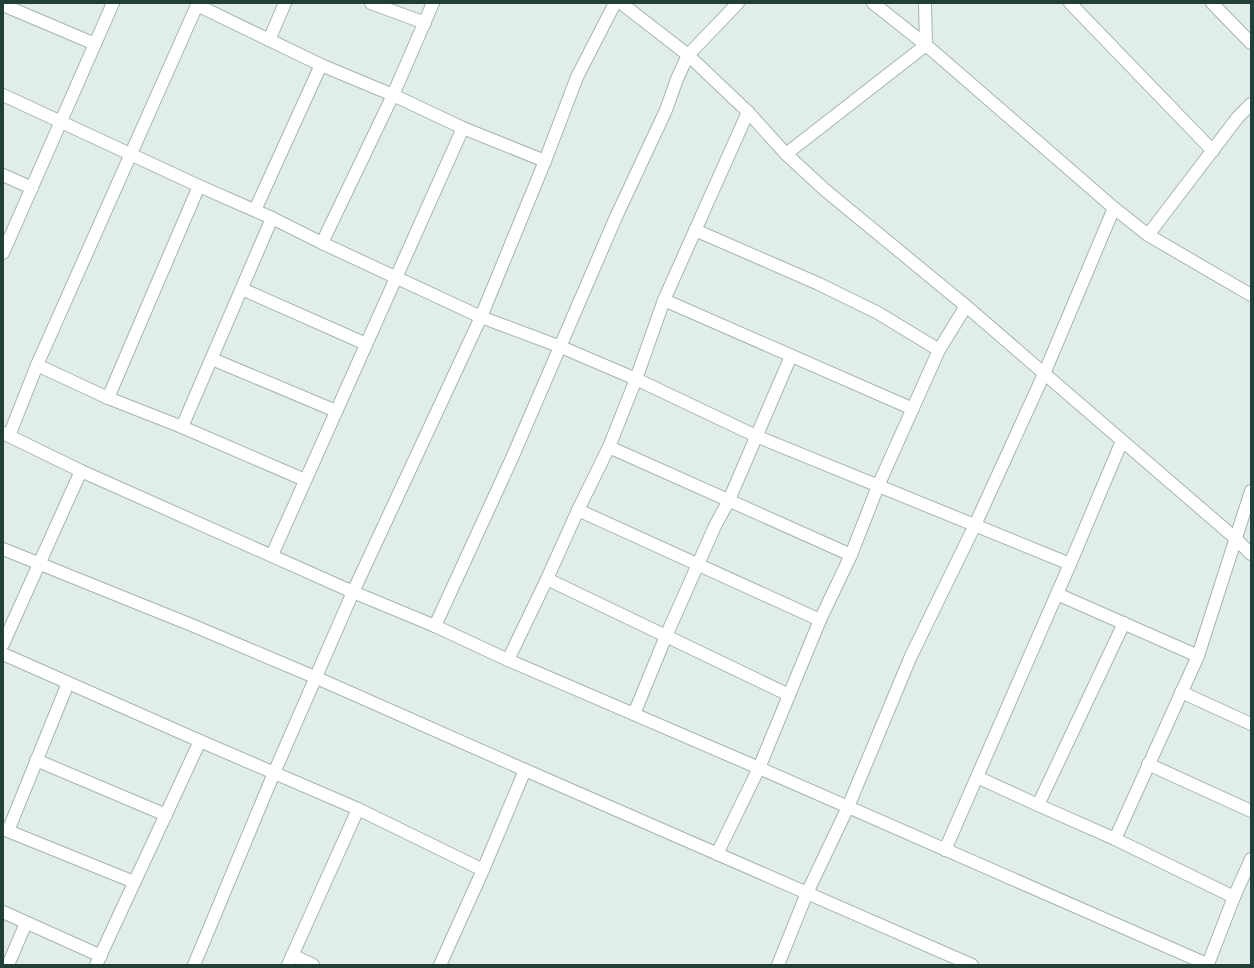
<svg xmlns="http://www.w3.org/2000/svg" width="1254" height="968" viewBox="0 0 1254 968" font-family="'Alegreya Sans',sans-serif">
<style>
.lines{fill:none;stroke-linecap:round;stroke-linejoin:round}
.minor-casing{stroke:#a3b5b1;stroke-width:14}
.minor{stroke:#fff;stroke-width:12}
</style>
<rect width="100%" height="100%" fill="#e1ede9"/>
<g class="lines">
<g class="minor-casing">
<g id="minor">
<path d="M371,3L425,23"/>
<path d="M621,3L688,55L748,112L786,154L825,190L966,306L1235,538L1251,554"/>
<path d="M873,3L926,45L1114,208L1148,235L1251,295"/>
<path d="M925,3L926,45"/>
<path d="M1070,3L1213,151"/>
<path d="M1212,3L1251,43"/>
<path d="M3,5L95,44"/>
<path d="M197,5L321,65L393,95L463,128L545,161"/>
<path d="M269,40L285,3"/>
<path d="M3,95L199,186L272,218L322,243L481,317L561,347L636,379L756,436L1070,564"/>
<path d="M786,154L926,45"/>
<path d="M3,175L32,188"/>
<path d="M255,210L321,65"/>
<path d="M695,230L819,284L878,313L939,350"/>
<path d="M1148,235L1238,117L1251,104"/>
<path d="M322,243L393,95L433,3"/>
<path d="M3,253L113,3"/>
<path d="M242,289L366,344"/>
<path d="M664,300L913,409"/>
<path d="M212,359L336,411"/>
<path d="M37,365L108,398L182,427L305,480"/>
<path d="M108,398L199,186"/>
<path d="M182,427L272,218"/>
<path d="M3,433L81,471L353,592L435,626L508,660L759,768L1209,965"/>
<path d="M9,436L37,365L198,3"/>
<path d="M609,447L851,555"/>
<path d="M578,510L820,620"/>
<path d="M3,549L194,626L317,678L525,770L972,965"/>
<path d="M272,555L463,128"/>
<path d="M547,579L789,695"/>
<path d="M1057,594L1198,656"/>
<path d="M435,626L512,458L616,217L666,110L677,79L688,55L738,3"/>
<path d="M3,644L81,471"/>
<path d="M3,654L200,741L358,809L483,870"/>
<path d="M508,660L547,579L578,510L609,447L636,379L664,300L748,112"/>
<path d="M1181,692L1251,724"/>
<path d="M634,714L666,636L715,526L729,500L791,356"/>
<path d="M36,760L166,815"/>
<path d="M1148,764L1251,811"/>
<path d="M977,777L1038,805L1115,839L1234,897"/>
<path d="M1038,805L1124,623"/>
<path d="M3,829L134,882"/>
<path d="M8,831L68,683"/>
<path d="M1115,839L1198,656L1251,491"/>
<path d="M945,850L1070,564L1122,441"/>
<path d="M717,854L759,768L820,620L851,555L878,486L939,350L966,306"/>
<path d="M3,912L101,956"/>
<path d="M292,955L313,965"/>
<path d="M1208,964L1234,897L1251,859"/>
<path d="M8,965L26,923"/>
<path d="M96,965L200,741"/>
<path d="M194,965L274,773L353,592L481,317L545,161L577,77L615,3"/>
<path d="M288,965L358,809"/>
<path d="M440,965L483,870L525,770"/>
<path d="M778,965L807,893L848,807L911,656L975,525L1044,374L1114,208"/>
</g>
</g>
<use href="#minor" class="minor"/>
</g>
<rect width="1254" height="968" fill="none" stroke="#203f39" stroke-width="8"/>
</svg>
